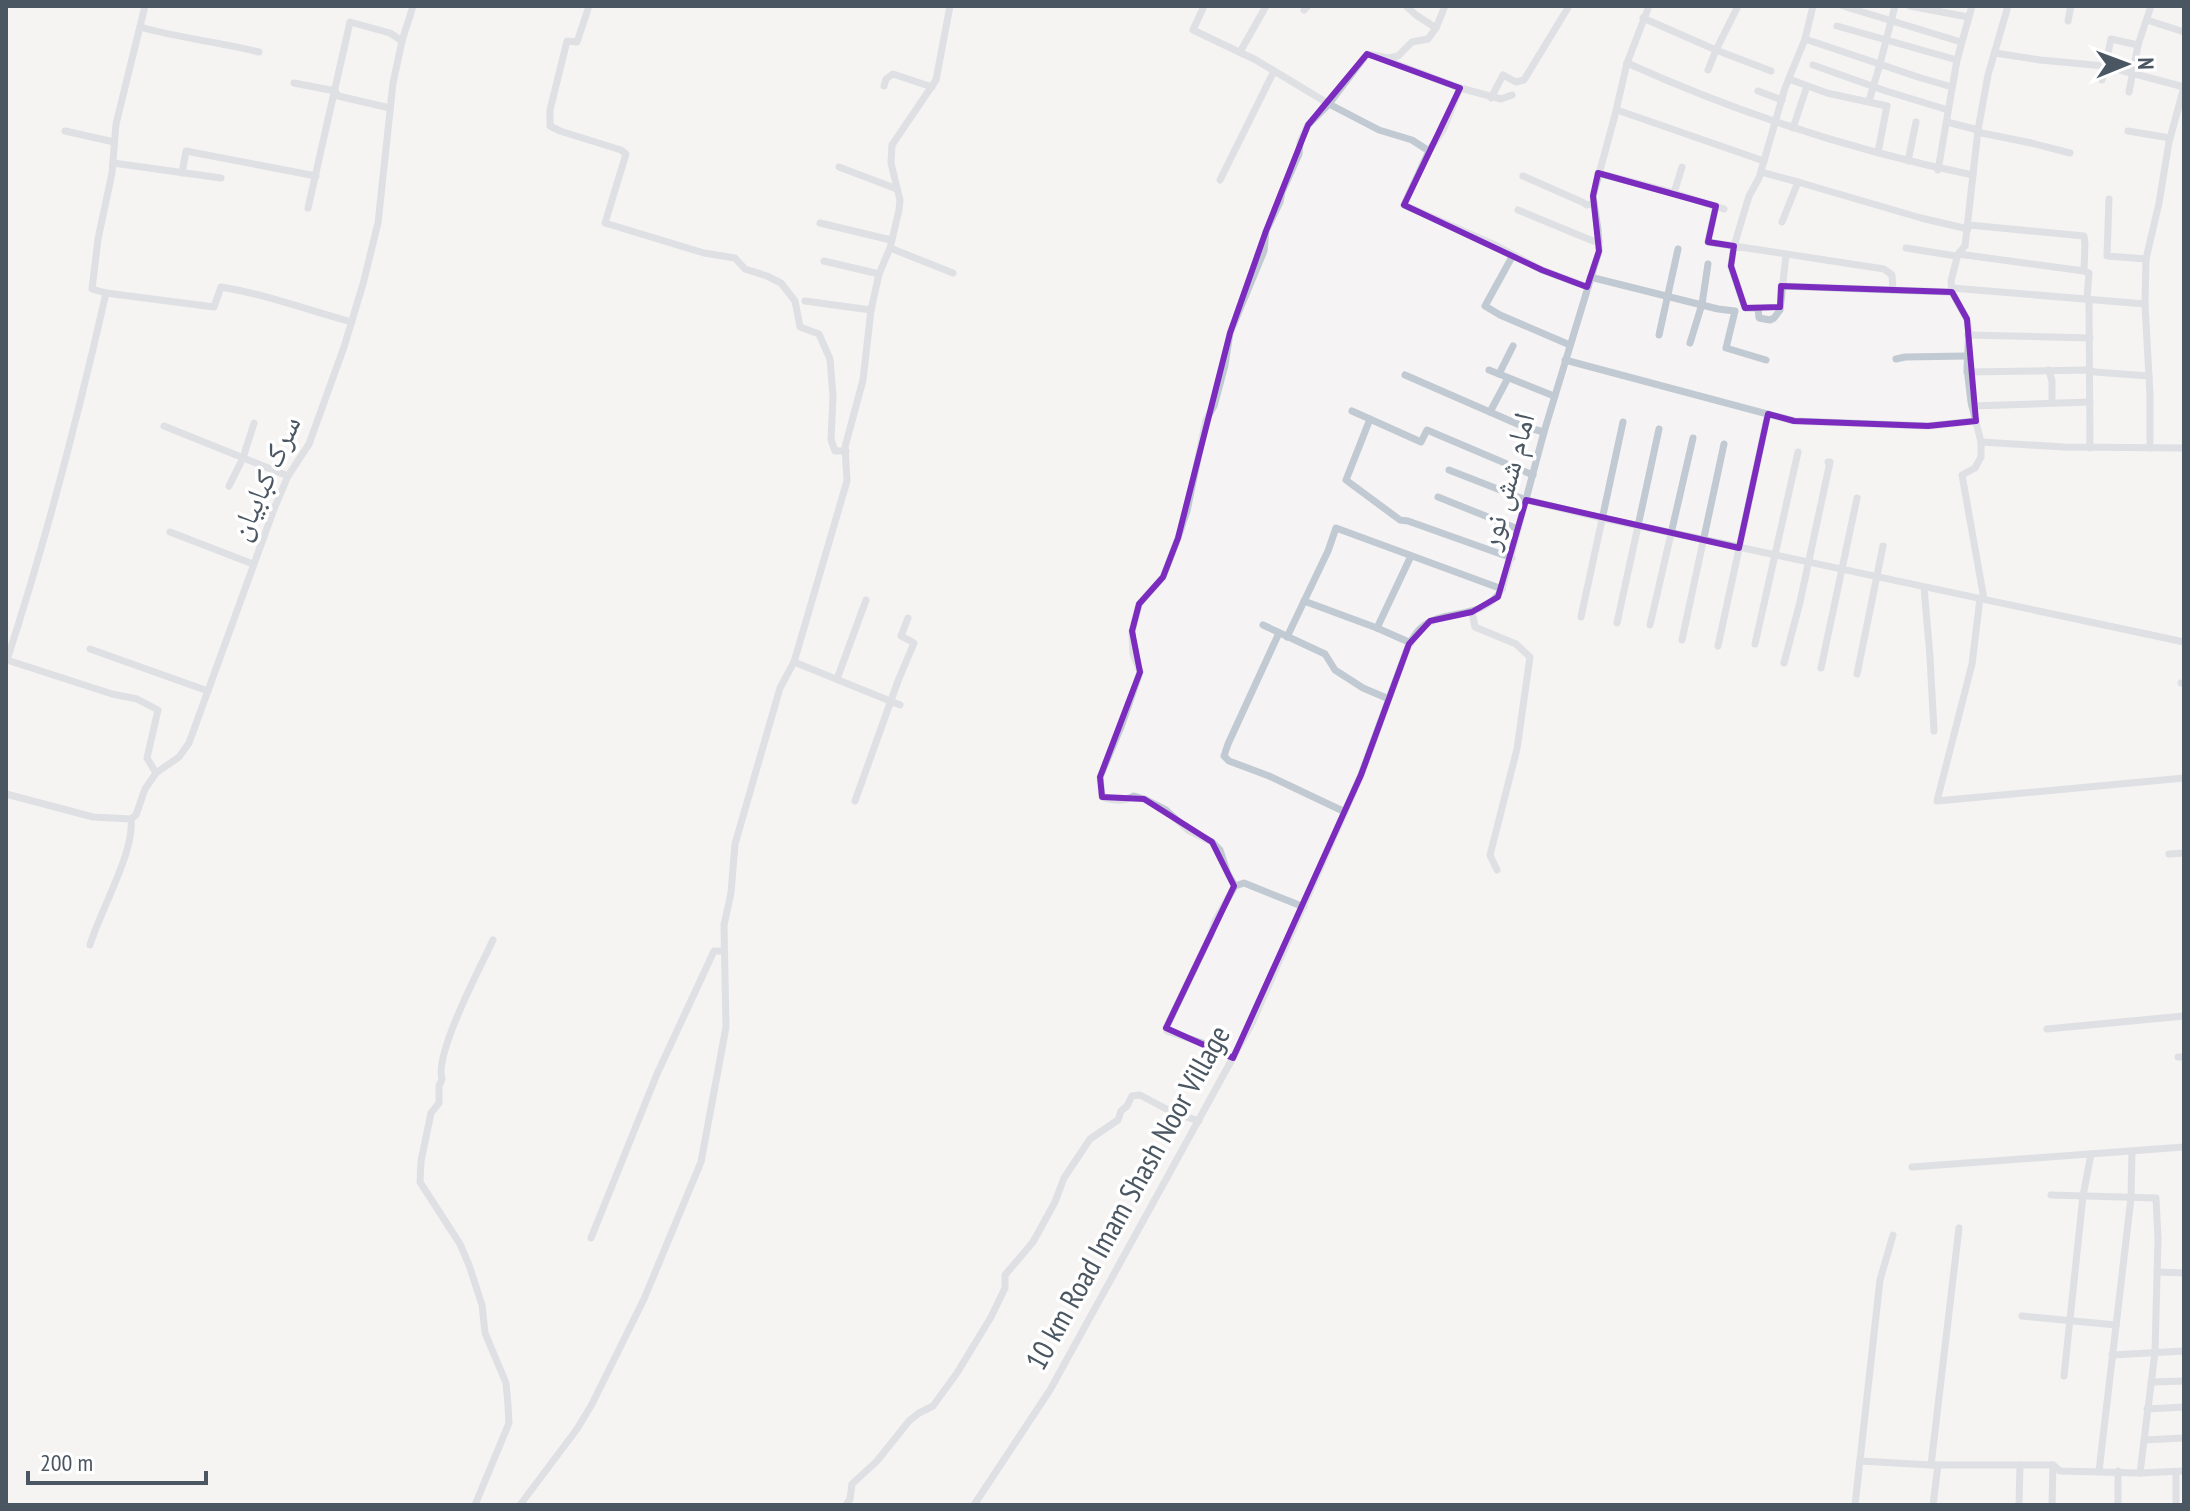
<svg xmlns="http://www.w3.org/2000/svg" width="2190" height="1511" viewBox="0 0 2190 1511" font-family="'PT Sans Narrow','Noto Naskh Arabic',sans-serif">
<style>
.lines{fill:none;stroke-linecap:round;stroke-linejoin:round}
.minor{stroke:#c1cad2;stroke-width:7}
.marked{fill:none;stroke:#7b2cbf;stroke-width:6;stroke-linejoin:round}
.labels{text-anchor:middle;stroke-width:7;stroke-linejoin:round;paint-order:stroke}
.street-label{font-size:30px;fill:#4a5661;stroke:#fff}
</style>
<rect width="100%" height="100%" fill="#f5f3f3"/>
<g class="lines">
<g class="minor">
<path d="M145,6L116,124L112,173L98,239L92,289L106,293L214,307L221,287C265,294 308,310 352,322"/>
<path d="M589,6L577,42L567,41L550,110V126L560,131L621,150L626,154L605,223L704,253L735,258L745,269L767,276L781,283L795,301L800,327L819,334L830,359L833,396L831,440L835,451H846"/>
<path d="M1204,6L1193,30L1256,60L1329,104L1379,130L1412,140L1429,151"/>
<path d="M1406,6L1416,15L1436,28"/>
<path d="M1738,6L1716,50L1771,71"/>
<path d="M1843,6L1961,42"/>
<path d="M1910,6L1968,17"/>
<path d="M1304,10L1308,6"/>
<path d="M1643,18L1716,50L1708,70"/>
<path d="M2147,20L2184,32"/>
<path d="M2068,21L2071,6"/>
<path d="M1837,26L1957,60"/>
<path d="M140,27C179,38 219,42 259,52"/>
<path d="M1805,39L1921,78L1952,87"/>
<path d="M1240,52L1266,6"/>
<path d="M1995,53L2040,60L2105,66L2184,87L2169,142L2159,203L2146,259L2145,304L2150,395V448"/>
<path d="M1389,58L1394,63L1460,88"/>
<path d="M1627,63C1738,113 1854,151 1973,175"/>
<path d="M1813,65L1886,91L1948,110"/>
<path d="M1789,79L1827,93L1887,106L1878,152"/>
<path d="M2102,80L2111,39L2138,45"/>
<path d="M294,83L335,91L338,96L390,108"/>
<path d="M884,86L886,79L893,74L932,87"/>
<path d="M1758,91L1782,100"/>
<path d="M2129,92L2138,45L2151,6"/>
<path d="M1512,95L1501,99L1460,88L1444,128L1429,151L1404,205L1495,245L1542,270L1588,287"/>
<path d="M1491,98L1503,75L1516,82L1524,80L1569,6"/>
<path d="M1869,101L1880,64L1895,6"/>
<path d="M1617,110L1764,161"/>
<path d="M1947,122L1978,130"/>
<path d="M1793,128L1807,86"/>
<path d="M65,131L114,142"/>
<path d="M2128,131L2170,138"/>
<path d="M1977,132L2031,143L2070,153"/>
<path d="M1908,161L1916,122"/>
<path d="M113,163L221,178"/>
<path d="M839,167L897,189"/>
<path d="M1938,170L1957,60L1972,6"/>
<path d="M1761,172L1798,182L1782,222"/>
<path d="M182,173L186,151L316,176"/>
<path d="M1598,173L1674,193L1682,167"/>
<path d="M1523,176L1582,202L1587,205L1594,204"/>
<path d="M1220,180L1274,71"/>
<path d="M1798,182L1921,218L1968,229"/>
<path d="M1674,193L1724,209"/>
<path d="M2109,199L2107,256L2146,259"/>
<path d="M1716,206L1708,242L1734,246L1749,196L1759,178L1785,88L1805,39L1813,6"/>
<path d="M308,208L350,22L390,33L402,41"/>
<path d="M1518,210L1593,241H1599"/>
<path d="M820,223L891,240"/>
<path d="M1969,225L2084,236L2085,244L2084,271L2089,273L2087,299L2089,303L2090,448"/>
<path d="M890,248L953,273"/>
<path d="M1906,248L1956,256L1958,254L2084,271"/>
<path d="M1513,255L1485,306L1500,315L1570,345"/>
<path d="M1786,255L1780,310L1774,318L1770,320L1759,318L1758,308H1745L1731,266L1734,246L1884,269L1892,275L1893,290L1952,292"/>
<path d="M824,261L879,274"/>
<path d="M1590,277L1718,309L1735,311L1726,348L1766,360"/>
<path d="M1781,286L1893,290"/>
<path d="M1952,288L2145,304"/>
<path d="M106,293C78,417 46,540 7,660L112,694L137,699L158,710L147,758L156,773"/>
<path d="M805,301L871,310"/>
<path d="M1659,335L1678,249"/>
<path d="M1968,335L2090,338"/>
<path d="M1690,343L1702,304L1708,264"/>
<path d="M1896,359L1905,357L1967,356"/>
<path d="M1565,360L1794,421L1928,426L1976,421"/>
<path d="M1489,370L1554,396"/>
<path d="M2049,370L2052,381V403"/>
<path d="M1967,372L2090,370L2095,372L2149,376"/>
<path d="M1499,374L1513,346"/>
<path d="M1405,375L1522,426L1544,432"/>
<path d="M1972,406L2090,402"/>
<path d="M1352,411L1421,442L1427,430L1533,475"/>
<path d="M1490,412L1508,378"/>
<path d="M1370,419L1346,480L1400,520L1408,521L1512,558"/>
<path d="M164,426L288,476"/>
<path d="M1981,442L2064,447L2184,448"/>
<path d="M1449,470L1526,500L1602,518L2184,642"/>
<path d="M229,486L243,458L254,423"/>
<path d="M1438,497L1518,529"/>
<path d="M170,532L253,564"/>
<path d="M1924,587L1930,657L1934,731"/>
<path d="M1980,598L1972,664L1937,801L2184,778"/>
<path d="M1984,599L1962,475L1975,468L1981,457V442L1971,402L1967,368L1969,331L1967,319L1952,292L1951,281L1958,254L1965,246L1978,130L1988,75L2008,6"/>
<path d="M1304,601L1377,628L1411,643"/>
<path d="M1472,612L1475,627L1516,644L1530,657L1517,749L1490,855L1497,870"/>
<path d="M1581,617L1623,422"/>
<path d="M1617,623L1659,429"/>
<path d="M1263,625L1325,654L1335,670L1363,688L1389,699"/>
<path d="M1650,625L1693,438"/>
<path d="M1377,628L1411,556"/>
<path d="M1277,632L1279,633L1228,744L1224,756L1229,761L1269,776L1345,812"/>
<path d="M1287,637L1328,551L1336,528L1502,589"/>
<path d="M1682,640L1724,444"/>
<path d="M1755,644L1798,452"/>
<path d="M1718,646L1768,414"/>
<path d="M90,649L208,691"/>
<path d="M794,662L900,705"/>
<path d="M1784,663L1800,602L1830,462H1828"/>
<path d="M1821,668L1857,498"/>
<path d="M1857,674L1883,546"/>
<path d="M837,679L866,600"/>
<path d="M2181,683H2184"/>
<path d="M6,794L93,817L131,819L136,815L145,789L156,773L179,757L189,743L274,509L288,476L309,444L344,347L363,284L378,223L393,83L402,41L413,6"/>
<path d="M855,801L898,681L914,643L901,636L908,618"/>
<path d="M2169,854L2184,853"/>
<path d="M1304,907L1244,883L1235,886L1228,874L1220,850L1212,842L1188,830L1166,810L1144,799L1134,796C1122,802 1114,801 1102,797L1100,777L1121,727L1140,672L1133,653L1132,631L1139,604L1163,577L1178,538L1187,511L1206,420L1214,406L1225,365L1230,333L1264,251L1266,231L1280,202L1282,192L1299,154L1300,142L1308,125L1329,104L1367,54L1389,58L1398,56L1412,42L1428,39L1436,28L1445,6"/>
<path d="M90,945C100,911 135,851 131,819"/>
<path d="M2047,1029L2184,1016"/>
<path d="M2178,1057H2184"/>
<path d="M1233,1058L1211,1046L1167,1031L1166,1028L1211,934L1215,921L1235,886"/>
<path d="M1912,1167L2184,1147"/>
<path d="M2051,1195L2156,1198L2158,1239L2155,1352L2140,1473"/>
<path d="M591,1238L657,1074L714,951H724"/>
<path d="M2157,1272L2184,1273"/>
<path d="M2022,1316L2116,1325"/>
<path d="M2112,1355L2184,1351"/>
<path d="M2064,1376L2083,1196L2091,1154"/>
<path d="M2151,1382L2184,1381"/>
<path d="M2147,1409L2184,1407"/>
<path d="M2144,1440L2184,1438"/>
<path d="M1860,1461L1931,1465H2053L2060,1471L2140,1473L2184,1471"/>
<path d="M1931,1465L1959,1228"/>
<path d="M2099,1471L2131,1198L2132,1151"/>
<path d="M2176,1472V1505"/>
<path d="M475,1505L509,1423L508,1405L506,1383L485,1333L482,1305L469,1265L460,1244L420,1182L421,1161L431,1113L439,1103V1086L442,1079C434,1054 481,966 493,940"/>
<path d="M520,1505L577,1429L592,1404L644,1299L701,1162L726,1027L724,925L731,893L735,844L780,688L794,662L847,481L845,447L863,380L871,310L879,274L890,248L899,210L900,200L891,163L892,145L936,80L950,6"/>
<path d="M846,1505L850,1499L852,1484L877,1461L909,1421L919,1413L933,1406L957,1373L991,1317L1005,1288V1275L1033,1242L1055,1202L1064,1178L1090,1139L1118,1120L1121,1111L1127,1106L1132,1096L1140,1095L1172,1112L1199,1121"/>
<path d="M974,1505L1050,1390L1252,1023L1361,775L1409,644C1413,639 1416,632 1421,628C1444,607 1483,622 1502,589L1544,432L1599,251L1598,230L1593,196L1615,115L1627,63L1649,6"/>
<path d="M1855,1505L1880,1280L1893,1235"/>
<path d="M1933,1505L1938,1465"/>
<path d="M2019,1505L2020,1465"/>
<path d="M2052,1505L2053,1465"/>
<path d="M2118,1505V1471"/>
</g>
</g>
<path d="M0 0H2190V1511H0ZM1367,54L1460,88L1404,205L1542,270L1587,287L1599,251L1593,196L1598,173L1716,206L1708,242L1734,246L1731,266L1745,308L1780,307L1781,286L1952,292L1967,319L1976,421L1928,426L1794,421L1768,414L1739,548L1526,500L1498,597L1472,612L1430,621L1409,644L1361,775L1233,1058L1166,1028L1234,886L1212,842L1144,799L1102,797L1100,777L1140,672L1132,631L1139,604L1163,577L1178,538L1230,333L1266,231L1308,125Z" fill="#f5f3f3" fill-opacity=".55" fill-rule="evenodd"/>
<path class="marked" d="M1367,54L1460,88L1404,205L1542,270L1587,287L1599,251L1593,196L1598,173L1716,206L1708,242L1734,246L1731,266L1745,308L1780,307L1781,286L1952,292L1967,319L1976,421L1928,426L1794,421L1768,414L1739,548L1526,500L1498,597L1472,612L1430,621L1409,644L1361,775L1233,1058L1166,1028L1234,886L1212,842L1144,799L1102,797L1100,777L1140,672L1132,631L1139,604L1163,577L1178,538L1230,333L1266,231L1308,125Z"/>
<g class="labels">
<g class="street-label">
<text transform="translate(265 478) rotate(-66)" y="10">سرک کبابیان</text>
<text transform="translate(1507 481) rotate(-75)" y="10">امام شش نور</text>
<text transform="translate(1128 1198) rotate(-61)" y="10">10 km Road Imam Shash Noor Village</text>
</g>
</g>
<rect width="2190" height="1511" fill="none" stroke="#4a5661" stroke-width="16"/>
<g transform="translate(2126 64) rotate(89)" stroke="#ffffff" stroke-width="6" paint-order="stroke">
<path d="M0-6L14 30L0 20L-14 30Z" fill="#4a5661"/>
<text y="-12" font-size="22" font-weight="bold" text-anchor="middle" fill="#4a5661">N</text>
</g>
<path d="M28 1471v12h178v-12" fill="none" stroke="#4a5661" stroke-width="4"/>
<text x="40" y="1471" font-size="24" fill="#4a5661" stroke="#ffffff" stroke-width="6" paint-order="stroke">200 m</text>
</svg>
